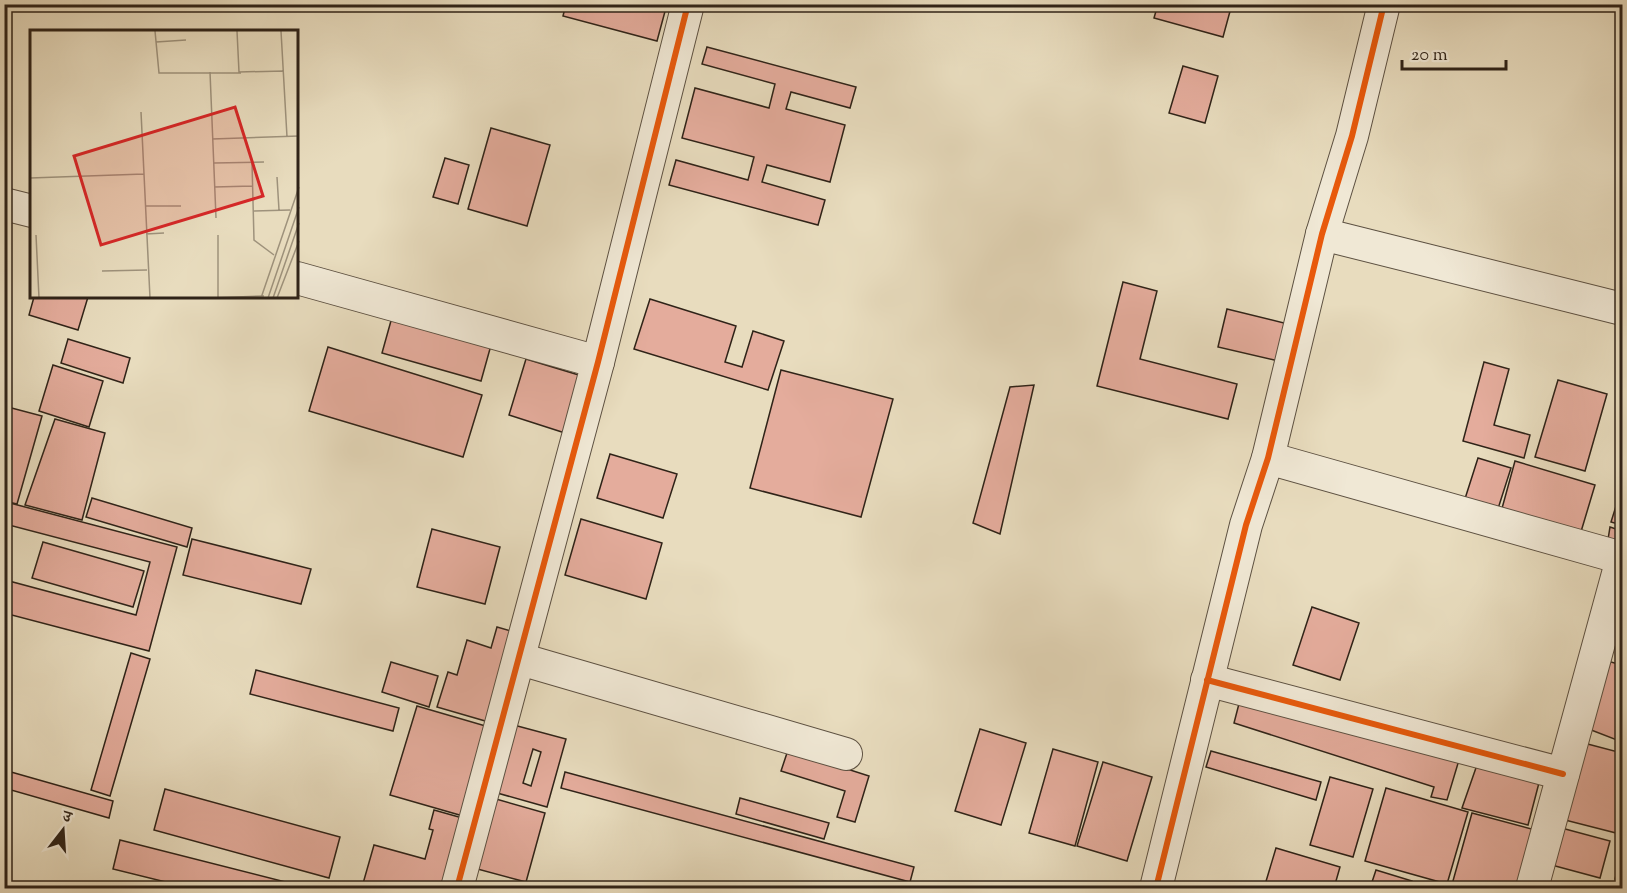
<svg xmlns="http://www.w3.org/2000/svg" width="1627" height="893" viewBox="0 0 1627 893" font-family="'Sorts Mill Goudy','Noto Serif Devanagari',serif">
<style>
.building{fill:#e4ac9c;stroke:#2f2318;stroke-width:1.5;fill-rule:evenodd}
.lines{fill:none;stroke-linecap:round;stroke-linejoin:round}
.street-casing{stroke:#5d5142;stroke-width:34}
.street{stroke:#f0e8d5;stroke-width:32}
.cycleway-casing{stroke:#f0e8d5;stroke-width:10}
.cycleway{stroke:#e8590c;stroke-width:6}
.inset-road{fill:none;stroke:#9e927c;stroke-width:1.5}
.view{fill:#d62828;fill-opacity:0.15;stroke:#d62828;stroke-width:3}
.inset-edge{fill:none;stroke:#2f2318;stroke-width:3}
</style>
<rect width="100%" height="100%" fill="#e8dcbe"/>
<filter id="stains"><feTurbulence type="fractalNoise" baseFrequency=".00333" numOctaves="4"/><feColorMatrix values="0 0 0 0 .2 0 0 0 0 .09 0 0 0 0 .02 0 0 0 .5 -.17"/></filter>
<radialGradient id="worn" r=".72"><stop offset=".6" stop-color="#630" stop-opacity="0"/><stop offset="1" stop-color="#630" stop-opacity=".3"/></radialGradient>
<g class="building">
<path d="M566,4H667L657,41L563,16Z"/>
<path d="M1158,4H1232L1223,37L1154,18Z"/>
<path d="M707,47L856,87L850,108L791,92L786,109L845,125L830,182L767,165L762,182L825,200L818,225L669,185L676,160L748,180L754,157L682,138L695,88L769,108L775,84L702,64Z"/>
<path d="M1183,66L1218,76L1205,123L1169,113Z"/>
<path d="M491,128L550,145L527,226L468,209Z"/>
<path d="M445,158L469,165L458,204L433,197Z"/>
<path d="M1123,282L1157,291L1140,359L1237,384L1228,419L1097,386Z"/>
<path d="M34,297H88L78,330L29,315Z"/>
<path d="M650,299L736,326L725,362L742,367L753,331L784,341L768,390L634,349Z"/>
<path d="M1227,309L1292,325L1283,362L1218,347Z"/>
<path d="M394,310L493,338L481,381L382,353Z"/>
<path d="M68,339L130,358L123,383L61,363Z"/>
<path d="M328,347L482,395L463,457L309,411Z"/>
<path d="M526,359L582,376L565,433L509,415Z"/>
<path d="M1484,362L1509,369L1494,425L1530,435L1524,458L1463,441Z"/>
<path d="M53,365L103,381L89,427L39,411Z"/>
<path d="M781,370L893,399L861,517L750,488Z"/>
<path d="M1558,380L1607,394L1585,471L1535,457Z"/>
<path d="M1034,385L1000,534L973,523L1010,387Z"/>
<path d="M4,406L42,416L17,504L4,501Z"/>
<path d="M55,419L105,433L82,520L25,505Z"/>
<path d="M610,454L677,474L663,518L597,498Z"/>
<path d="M1478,458L1511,468L1496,515L1463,505Z"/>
<path d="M1515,461L1595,485L1580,535L1501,512Z"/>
<path d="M1622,487V525L1611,522Z"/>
<path d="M92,498L192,528L187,547L86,517Z"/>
<path d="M10,503L177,547L149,651L4,613L9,581L136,615L150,562L5,524Z"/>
<path d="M581,519L662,543L646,599L565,575Z"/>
<path d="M1610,527L1622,531V551L1607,546Z"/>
<path d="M432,529L500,547L485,604L417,587Z"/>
<path d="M192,539L311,569L301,604L183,575Z"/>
<path d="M43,542L144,571L133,607L32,578Z"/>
<path d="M1622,589V642L1608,638Z"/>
<path d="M1312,607L1359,623L1340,680L1293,665Z"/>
<path d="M497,627L525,635L499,725L437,707L448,672L457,675L467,640L491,648Z"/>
<path d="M131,653L150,659L110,796L91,790Z"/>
<path d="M1600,659L1622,665V742L1586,728Z"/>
<path d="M391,662L438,676L429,707L382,692Z"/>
<path d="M256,670L399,708L393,731L250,694Z"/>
<path d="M1241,696L1459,760L1447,800L1431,797L1434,787L1234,723Z"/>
<path d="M417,706L489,727L463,816L390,795Z"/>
<path d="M510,724L566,739L547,807L490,791ZM533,749L541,752L531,786L523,783Z"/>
<path d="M980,729L1026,743L1001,825L955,811Z"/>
<path d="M1580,742L1622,753V824L1620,834L1561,819Z"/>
<path d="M1053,749L1098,762L1075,846L1029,833Z"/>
<path d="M788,750L869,776L855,822L837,817L845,791L781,771Z"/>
<path d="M1211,751L1321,782L1316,800L1206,767Z"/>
<path d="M1103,762L1152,777L1127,861L1077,846Z"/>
<path d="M1478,762L1540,779L1528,825L1462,808Z"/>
<path d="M4,770L113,801L109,818L4,788Z"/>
<path d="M565,772L914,867L910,882L561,788Z"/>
<path d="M1330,777L1373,789L1353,857L1310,845Z"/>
<path d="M1386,788L1468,812L1447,884L1365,861Z"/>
<path d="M165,789L340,837L329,878L154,830Z"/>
<path d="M489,797L545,813L526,882L470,867Z"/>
<path d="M740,798L829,823L824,839L736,814Z"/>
<path d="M434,810L466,819L447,888L362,887L374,845L425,859L433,830L429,829Z"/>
<path d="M1472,813L1539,831L1523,888H1451Z"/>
<path d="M1554,826L1610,841L1600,878L1544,863Z"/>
<path d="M120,840L309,888H190L113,869Z"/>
<path d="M1276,848L1340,867L1334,888H1264Z"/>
<path d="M1622,852V881L1615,879Z"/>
<path d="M1376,870L1412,881L1410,888H1370Z"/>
</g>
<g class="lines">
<g class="street-casing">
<g id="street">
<path d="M4,204L32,211"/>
<path d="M1322,234L1622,309"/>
<path d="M297,278L598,362"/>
<path d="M1268,458L1622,558"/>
<path d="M520,659L846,754"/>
<path d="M1207,680L1563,774"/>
<path d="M457,888L598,362L688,4"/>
<path d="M1156,888L1246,525L1268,458L1322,234L1352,136L1384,4"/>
<path d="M1532,888L1622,559"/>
</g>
</g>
<use href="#street" class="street"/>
<g class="cycleway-casing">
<g id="cycleway">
<path d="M1207,680L1563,774"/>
<path d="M457,888L598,362L688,4"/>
<path d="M1156,888L1246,525L1268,458L1322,234L1352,136L1384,4"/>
</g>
</g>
<use href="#cycleway" class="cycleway"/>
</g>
<g transform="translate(30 30)">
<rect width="268" height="268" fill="#e8dcbe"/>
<path class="inset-road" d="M125,1L129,43H211M207,1L209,42L254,41M251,1L257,107M126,12L156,10M180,42L186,188M111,82L120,268M182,109L269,106M184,133L234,132M222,133L224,210L244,225M247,147L249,180M0,148L114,144M184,157L223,156M115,176H151M223,181L260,180M116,204L134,203M6,205L9,268M188,205V268M72,241L117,240M180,268L234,266M231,268L269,157M238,268L269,177M243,268L269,193M247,268L269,211"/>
<path class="view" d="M205,77L233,166L71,215L44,126Z"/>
<rect width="268" height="268" class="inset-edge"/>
</g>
<rect width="1627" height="893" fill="none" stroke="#e8dcbe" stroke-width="24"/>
<rect x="6" y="6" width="1615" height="881" fill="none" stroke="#2f2318" stroke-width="3"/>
<rect x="12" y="12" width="1603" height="869" fill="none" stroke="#2f2318" stroke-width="1.5"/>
<g transform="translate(63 830) rotate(17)" stroke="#f0e8d5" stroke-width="4.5" paint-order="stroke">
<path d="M0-4.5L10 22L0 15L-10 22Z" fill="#2f2318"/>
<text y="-9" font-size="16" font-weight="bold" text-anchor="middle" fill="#2f2318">उ</text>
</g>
<path d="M1402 60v9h104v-9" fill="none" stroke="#2f2318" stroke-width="3"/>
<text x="1411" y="60" font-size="18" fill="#2f2318" stroke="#f0e8d5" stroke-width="4.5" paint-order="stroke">20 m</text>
<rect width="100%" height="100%" filter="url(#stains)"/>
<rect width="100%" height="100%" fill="url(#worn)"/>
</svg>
